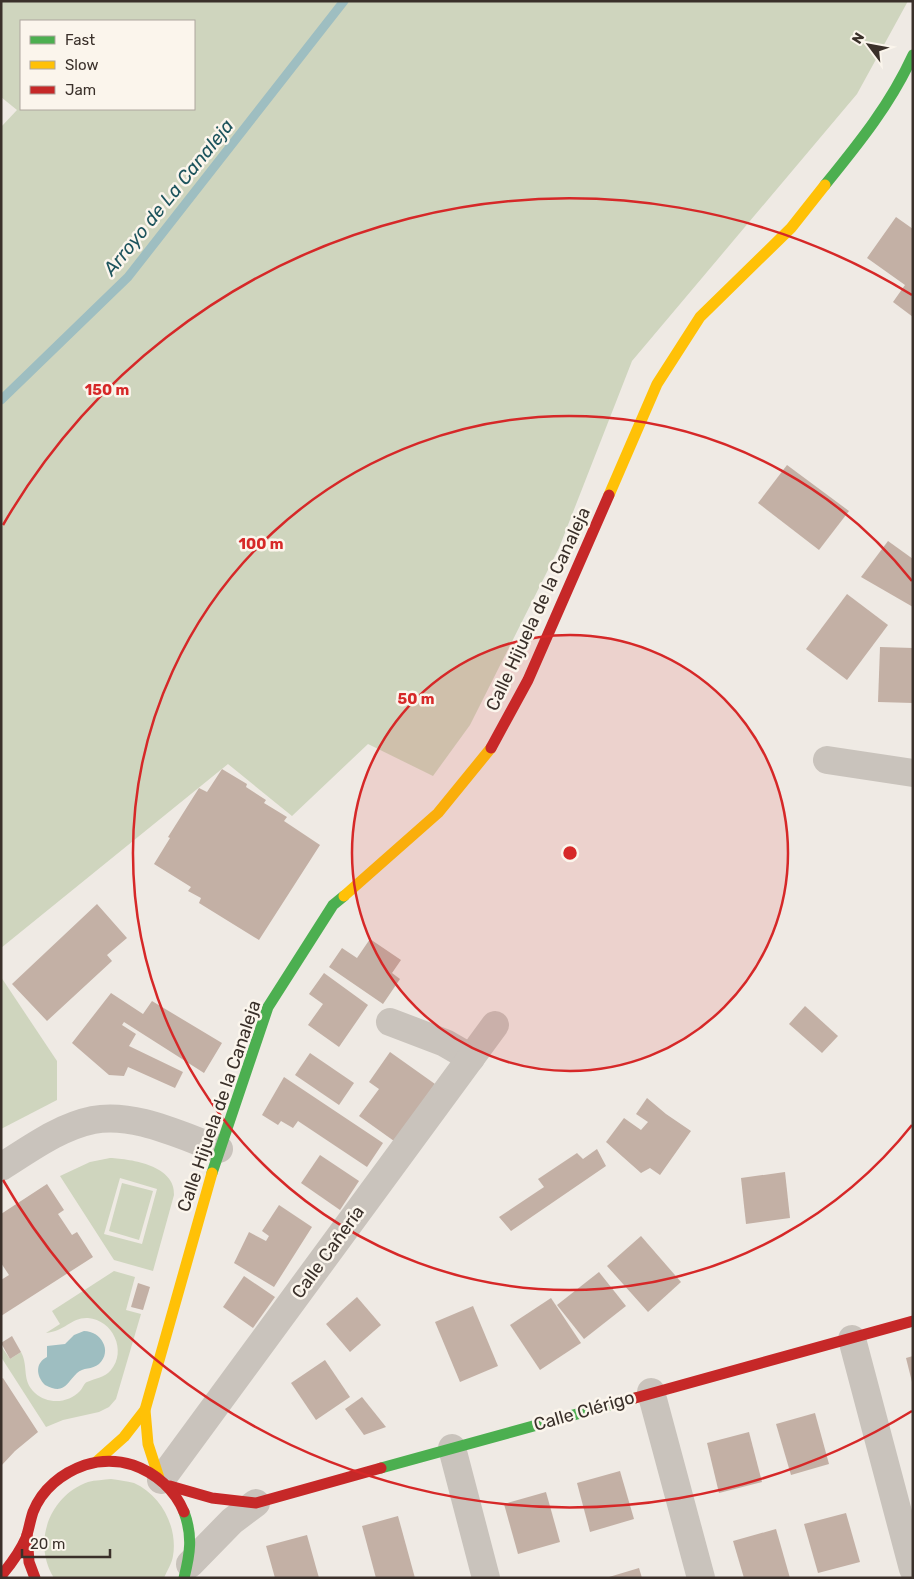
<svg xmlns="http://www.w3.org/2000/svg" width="914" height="1579" viewBox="0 0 914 1579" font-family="Rubik,sans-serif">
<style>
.green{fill:#cfd5be;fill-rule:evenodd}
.water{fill:#9ebec1}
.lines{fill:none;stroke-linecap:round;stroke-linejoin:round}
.stream{stroke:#9ebec1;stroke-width:9}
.building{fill:#c3b0a5}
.street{stroke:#c9c3bc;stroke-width:28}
.fast{stroke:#4caf50;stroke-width:11}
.slow{stroke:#ffc107;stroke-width:11}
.jam{stroke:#c62828;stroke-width:11}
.ring{fill:none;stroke:#d62828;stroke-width:2.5}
.labels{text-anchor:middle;stroke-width:5;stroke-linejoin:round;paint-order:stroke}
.street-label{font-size:18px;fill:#3a302a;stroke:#fbf5ec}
.water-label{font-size:19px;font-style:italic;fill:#1d545d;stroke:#fbf5ec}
.centre{fill:#d62828;stroke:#fbf5ec;stroke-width:2.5}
.ring-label{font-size:15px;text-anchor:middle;font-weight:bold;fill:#d62828;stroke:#fbf5ec;stroke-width:5;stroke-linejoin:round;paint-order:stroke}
</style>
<rect width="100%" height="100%" fill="#efeae4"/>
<g class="green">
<path d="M1,1H908L857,94L632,361L559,548L470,725L433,776L368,744L292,816L228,764L1,948V127L17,110L1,97ZM21,21H194V109H21Z"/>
<path d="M1,977L57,1061V1100L1,1129Z"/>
<path d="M110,1158C132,1159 176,1166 174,1195L153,1271L114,1260L60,1176L90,1162ZM120,1178L157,1189L142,1244L104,1234Z"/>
<path d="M122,1183L153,1191L139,1240L109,1231Z"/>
<path d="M114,1271L135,1277L126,1310L141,1314L116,1399L109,1407L99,1412L63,1420L46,1427L1,1357V1346L10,1359L21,1352C29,1367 21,1380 35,1393C48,1405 69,1403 80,1391C83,1388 84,1383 87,1382C96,1378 104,1378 111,1370C127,1351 113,1320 88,1318C72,1317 65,1331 46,1333L60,1324L52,1311Z"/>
<path d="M111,1479C118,1480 127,1481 134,1483C161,1495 178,1527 173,1556C172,1563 167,1571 164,1578H54C32,1543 49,1496 88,1482C95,1480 104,1480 111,1479Z"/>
</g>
<path class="water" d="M84,1331C101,1331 113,1351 99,1364C92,1370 83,1367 77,1373C66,1384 64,1395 45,1385C36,1376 35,1363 47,1357V1346L65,1344L74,1335Z"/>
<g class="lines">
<path class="stream" d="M1,400L128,277L344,1"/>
</g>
<g class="building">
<path d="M896,217L913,229V317L893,302L905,285L867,258Z"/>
<path d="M787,465L849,511L819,550L758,503Z"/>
<path d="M888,541L913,559V607L861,577Z"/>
<path d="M847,594L888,625L847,680L806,649Z"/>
<path d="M880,647L913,648V703L878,702Z"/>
<path d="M222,769L247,784L246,787L266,800L264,803L287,817L284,821L320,845L259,940L199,903L201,898L188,891L191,887L154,864L170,838L168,837L199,788L207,792Z"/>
<path d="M97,904L127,938L107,955L112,961L47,1021L12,984Z"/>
<path d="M370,939L401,960L392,973L400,979L383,1004L329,967L342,948L357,958Z"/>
<path d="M324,973L368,1005L339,1047L308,1025L323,1004L309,994Z"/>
<path d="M111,993L143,1014L152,1001L222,1043L204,1073L124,1022L122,1025L136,1034L129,1046L183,1072L175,1088L128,1067L124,1076L109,1075L72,1043Z"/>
<path d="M805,1006L838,1036L822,1053L789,1024Z"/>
<path d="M390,1052L435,1084L394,1141L359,1116L379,1089L369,1082Z"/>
<path d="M310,1053L354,1083L339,1105L295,1075Z"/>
<path d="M284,1077L383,1143L367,1167L298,1121L293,1128L281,1121L278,1125L262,1115Z"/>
<path d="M647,1098L666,1114L691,1131L660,1175L650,1168L641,1173L606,1142L624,1118L641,1130L648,1122L636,1114Z"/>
<path d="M597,1149L606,1166L511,1231L499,1217L544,1187L538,1179L577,1153L583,1159Z"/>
<path d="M320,1155L359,1181L340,1210L301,1183Z"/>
<path d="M785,1172L790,1218L746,1224L741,1178Z"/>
<path d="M47,1184L64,1210L58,1214L72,1235L77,1232L93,1257L1,1316V1280L9,1275L1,1263V1214Z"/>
<path d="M279,1205L312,1227L274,1287L234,1263L249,1232L266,1241L269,1236L262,1231Z"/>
<path d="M641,1236L681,1282L648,1312L607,1266Z"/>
<path d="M599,1272L626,1306L584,1339L557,1305Z"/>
<path d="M244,1276L275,1297L253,1328L223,1307Z"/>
<path d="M138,1283L150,1287L143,1310L131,1307Z"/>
<path d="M357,1297L381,1325L350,1352L326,1324Z"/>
<path d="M551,1298L581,1343L540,1370L510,1325Z"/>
<path d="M473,1306L498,1366L460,1382L435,1322Z"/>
<path d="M12,1336L21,1352L10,1359L1,1343Z"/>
<path d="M913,1356V1382H912L906,1358Z"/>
<path d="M325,1360L350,1397L316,1420L291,1383Z"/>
<path d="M3,1378L38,1432L15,1451L1,1466V1379Z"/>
<path d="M362,1397L386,1427L364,1435L345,1409Z"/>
<path d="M815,1413L829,1464L791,1475L776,1424Z"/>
<path d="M749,1432L762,1482L719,1493L707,1443Z"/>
<path d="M620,1471L634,1519L590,1532L577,1483Z"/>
<path d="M546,1492L560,1542L518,1554L504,1504Z"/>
<path d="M846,1513L860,1562L818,1573L804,1524Z"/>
<path d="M398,1516L415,1578H376L362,1526Z"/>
<path d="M776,1529L790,1578H744L733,1541Z"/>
<path d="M307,1535L319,1578H275L266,1546Z"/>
<path d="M639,1568L642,1578H609V1577Z"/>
</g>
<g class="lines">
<g class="street">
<path d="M827,760L913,773"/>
<path d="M390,1022L445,1043L471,1058"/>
<path d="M1,1167C30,1149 59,1127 93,1120C134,1112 181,1136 219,1149"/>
<path d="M852,1339L913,1569"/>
<path d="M651,1392L701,1578"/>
<path d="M452,1448L486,1578"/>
<path d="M161,1480L495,1025"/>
<path d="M190,1564L232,1521L256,1503"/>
</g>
<g class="fast">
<path d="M825,185C859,143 890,105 913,55"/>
<path d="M212,1173L268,1007L333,905L344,896"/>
<path d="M381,1468L635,1398"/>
<path d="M184,1578C190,1554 193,1536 184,1512"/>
</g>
<g class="slow">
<path d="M609,495L657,384L700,317L791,228L825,185"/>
<path d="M344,896L438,813L491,748"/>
<path d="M96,1462L124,1437L145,1410"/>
<path d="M159,1478L148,1444L145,1410L212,1173"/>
</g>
<g class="jam">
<path d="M491,748L528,680L609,495"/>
<path d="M635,1398L913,1321"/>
<path d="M170,1486L212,1498L256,1503L381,1468"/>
<path d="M27,1535L29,1562L35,1578"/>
<path d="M1,1576C11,1564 20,1552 26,1538C29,1529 30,1521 33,1512C42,1489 62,1473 85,1465C101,1460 117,1460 133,1465C156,1473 175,1490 184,1512"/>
</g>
</g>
<circle cx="570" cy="853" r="218" fill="#d62828" fill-opacity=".12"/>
<g class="ring">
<circle cx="570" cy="853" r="218"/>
<path d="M912 1125A437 437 0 1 1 912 581"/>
<path d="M912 1411A655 655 0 0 1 3 1180M3 525A655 655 0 0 1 912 295"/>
</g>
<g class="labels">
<g class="street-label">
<text transform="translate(538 609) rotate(-65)" y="6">Calle Hijuela de la Canaleja</text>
<text transform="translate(219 1106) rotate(-71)" y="6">Calle Hijuela de la Canaleja</text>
<text transform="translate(328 1252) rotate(-54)" y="6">Calle Cañería</text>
<text transform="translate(584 1411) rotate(-16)" y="6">Calle Clérigo</text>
</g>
<g class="water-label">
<text transform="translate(168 197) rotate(-51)" y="7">Arroyo de La Canaleja</text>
</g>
</g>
<circle cx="570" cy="853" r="8" class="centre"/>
<g class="ring-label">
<text x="107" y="395">150 m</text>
<text x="261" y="549">100 m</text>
<text x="416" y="704">50 m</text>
</g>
<rect width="914" height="1579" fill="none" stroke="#3a302a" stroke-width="5"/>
<rect x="20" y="20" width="175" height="90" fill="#fbf5ec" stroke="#aea69e"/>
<rect x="30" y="36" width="25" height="8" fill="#4caf50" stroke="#aea69e"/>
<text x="65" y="45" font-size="15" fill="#3a302a">Fast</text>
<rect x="30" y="61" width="25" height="8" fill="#ffc107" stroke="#aea69e"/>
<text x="65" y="70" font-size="15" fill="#3a302a">Slow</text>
<rect x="30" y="86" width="25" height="8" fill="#c62828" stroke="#aea69e"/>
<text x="65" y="95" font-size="15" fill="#3a302a">Jam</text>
<g transform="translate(869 45) rotate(302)" stroke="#fbf5ec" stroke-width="4" paint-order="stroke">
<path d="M0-4L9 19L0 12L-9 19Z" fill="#3a302a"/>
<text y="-8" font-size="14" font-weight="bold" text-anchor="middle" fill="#3a302a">N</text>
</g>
<path d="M22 1549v8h88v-8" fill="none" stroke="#3a302a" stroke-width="2.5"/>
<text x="30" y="1549" font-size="15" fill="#3a302a" stroke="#fbf5ec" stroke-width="4" paint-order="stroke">20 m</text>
</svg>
